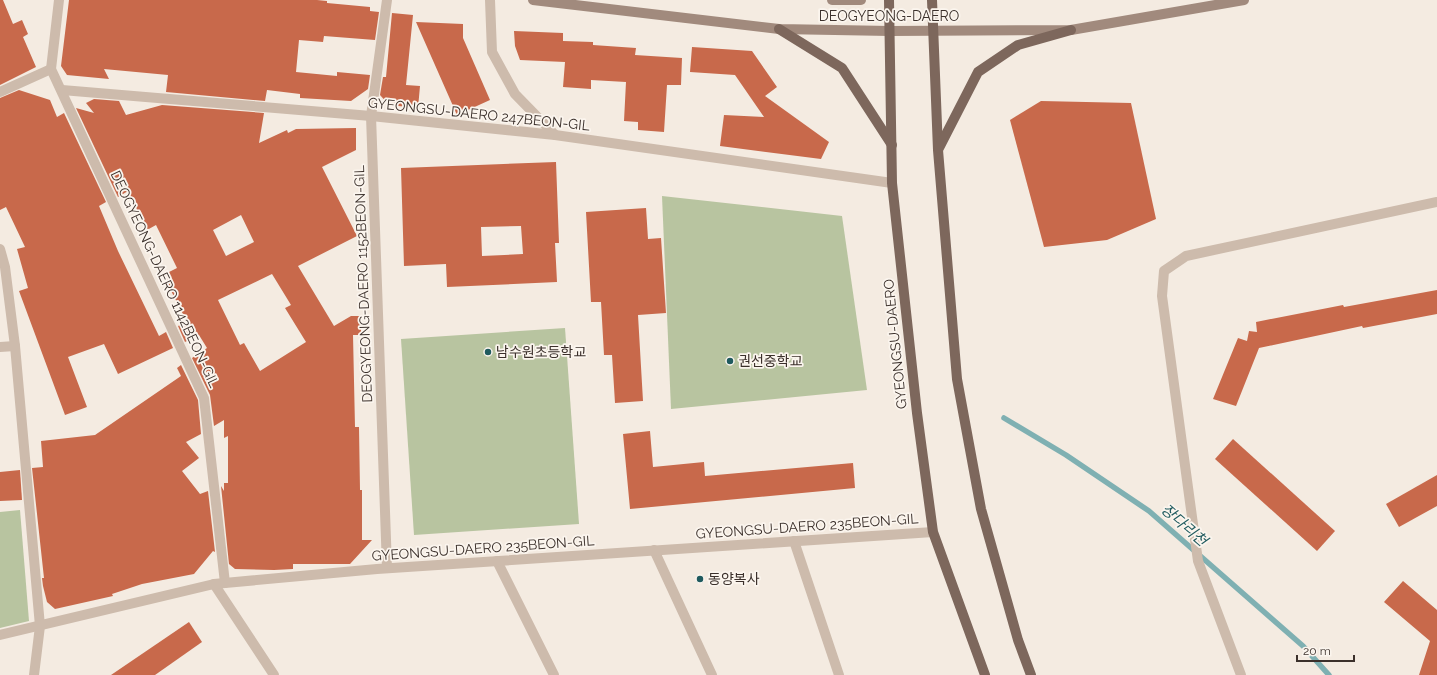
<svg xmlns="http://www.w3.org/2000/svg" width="1437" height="675" viewBox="0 0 1437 675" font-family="Raleway,'Noto Sans KR',sans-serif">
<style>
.green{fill:#b8c4a0}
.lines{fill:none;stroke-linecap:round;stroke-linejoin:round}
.stream{stroke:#7fb0b2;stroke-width:5.5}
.building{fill:#c8694b;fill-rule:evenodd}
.minor{stroke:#cdbbac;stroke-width:10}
.secondary{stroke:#a18a7d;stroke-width:10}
.primary{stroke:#7d675c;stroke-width:10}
.poi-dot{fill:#1f5a5e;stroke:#fbf5ee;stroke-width:1.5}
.labels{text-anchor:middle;stroke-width:3.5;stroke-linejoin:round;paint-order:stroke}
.street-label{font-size:14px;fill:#3b302b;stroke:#fbf5ee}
.poi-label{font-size:14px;fill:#3b302b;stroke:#fbf5ee;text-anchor:start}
.water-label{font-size:15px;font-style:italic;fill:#1f5a5e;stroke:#fbf5ee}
</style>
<rect width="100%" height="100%" fill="#f4ebe1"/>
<g class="green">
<path d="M662,196L842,216L867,390L671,409Z"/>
<path d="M565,328L579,524L414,535L401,339Z"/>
<path d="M20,510L29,621L0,628V512Z"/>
</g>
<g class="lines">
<path class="stream" d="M1004,418L1066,455L1149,511L1303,646L1329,675"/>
</g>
<g class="building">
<path d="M0,0H3L13,24L22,20L28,34L23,37L36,67L0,85Z"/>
<path d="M69,0H317L327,1V3L370,7V11L379,12L375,40L324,36L323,42L299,40L296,72L337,76V72L370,75L368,89L351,101L300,98V94L267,90L265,101L166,92L168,75L104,69L109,79L67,75L61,66Z"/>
<path d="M392,13L413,15L406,85L420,86L418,108L389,105L380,95L383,77H386Z"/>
<path d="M416,22L463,24V38L490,100L457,115Z"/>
<path d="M514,31L563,33V41L593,42V45L636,48L635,55L682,58L681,85H667L664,132L638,130V122L624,121L626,82L591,80V89L563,87L565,62L520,60L515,46Z"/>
<path d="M692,47L752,51L777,87L765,96L829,142L821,159L720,146L724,115L764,117L735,75L690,72Z"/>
<path d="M19,90L50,100L57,117L64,113L106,202L99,206L118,251L159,336L166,332L173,348L118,374L104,344L68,357L87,407L65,415L19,291L28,288L17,249L25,247L6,207L0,210V98Z"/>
<path d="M94,99L119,101L126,115L162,105L264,113L259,143L287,130L288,133L296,129L356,128V150L322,167L357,236L298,266L334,326L351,316H361V335H353L355,427H359L360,490H362V540H372L350,564H293V569L274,570L235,569L229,564L221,486L224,491V483H228V436L224,438V420L214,426L210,395L192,358L207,348L199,335L185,342L178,326L187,322L163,275L177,268L156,225L147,230L128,191L118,197L76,108L94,113L86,103ZM241,215L254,242L226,256L213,230ZM272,274L291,305L285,308L306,342L260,371L244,343L240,345L218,300Z"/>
<path d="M1041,101L1131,103L1156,219L1107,240L1044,247L1010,120Z"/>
<path d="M556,162L559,243H555L557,282L447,287L446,264L404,266L401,168ZM521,226L523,254L482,256L481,227Z"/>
<path d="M646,208L648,239L661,238L666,313L638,315L643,401L615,403L612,355H604L601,302H591L586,212Z"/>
<path d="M1437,290V314L1363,328L1362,326L1259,348L1236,406L1213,399L1238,338L1247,341L1249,331L1257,332L1256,322L1343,305L1344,307Z"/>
<path d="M181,365L198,400L201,434L186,442L199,458L182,471L200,494L208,491L215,552L213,551L194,574L142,584L112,594L113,596L55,609L47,602L43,586L42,578H44L32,468L43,467L41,441L95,435L181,376L177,368Z"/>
<path d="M650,431L653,467L704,462L705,476L853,463L855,488L630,509L623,434Z"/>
<path d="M1233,439L1335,531L1317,551L1215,459Z"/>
<path d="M20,470L22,500L0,501V472Z"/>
<path d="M1437,475V506L1399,527L1386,504Z"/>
<path d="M1403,581L1437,610V675H1419L1430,641L1384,602Z"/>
<path d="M189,622L202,642L155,675H111Z"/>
</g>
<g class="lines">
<g class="minor">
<path d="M59,0L51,69L204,398L225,583"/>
<path d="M387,0L371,116L387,568"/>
<path d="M490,0L492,52L515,94L555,135"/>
<path d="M62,90L371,116L555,135L892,183"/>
<path d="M0,92L51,69"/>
<path d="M0,249L5,267L15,346L40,626L34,675"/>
<path d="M0,347L15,346"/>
<path d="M794,541L839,675"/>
<path d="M654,550L712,675"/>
<path d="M497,561L554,675"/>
<path d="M214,584L274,675"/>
<path d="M0,635L214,584L377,569L933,532"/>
<path d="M1241,675L1198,561L1162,296L1164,271L1186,256L1437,202"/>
</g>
<g class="secondary">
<path d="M533,0L779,29L890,31L1071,30L1244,0"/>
<path d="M832,0H861"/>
</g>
<g class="primary">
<path d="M889,0L892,183L917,413L933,532L985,675"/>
<path d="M932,0L938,150L957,379L981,509L1018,640L1031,675"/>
<path d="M779,29L842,68L892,145"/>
<path d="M939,148L978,72L1018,45L1071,30"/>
</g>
</g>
<g class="poi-dot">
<circle cx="488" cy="352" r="4"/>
<circle cx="730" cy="361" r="4"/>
<circle cx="700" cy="579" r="4"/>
</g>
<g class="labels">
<g class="street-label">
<text x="889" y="21">DEOGYEONG-DAERO</text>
<text transform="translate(479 114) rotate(6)" y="5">GYEONGSU-DAERO 247BEON-GIL</text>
<text transform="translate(165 279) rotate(65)" y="5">DEOGYEONG-DAERO 1142BEON-GIL</text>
<text transform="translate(363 284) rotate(-92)" y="5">DEOGYEONG-DAERO 1152BEON-GIL</text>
<text transform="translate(895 344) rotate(-96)" y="5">GYEONGSU-DAERO</text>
<text transform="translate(807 526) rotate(-4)" y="5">GYEONGSU-DAERO 235BEON-GIL</text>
<text transform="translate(483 548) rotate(-4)" y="5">GYEONGSU-DAERO 235BEON-GIL</text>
</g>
<g class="poi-label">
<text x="496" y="357">남수원초등학교</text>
<text x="738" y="366">권선중학교</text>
<text x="708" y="584">동양복사</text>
</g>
<g class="water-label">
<text transform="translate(1184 525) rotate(41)" y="5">장다리천</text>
</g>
</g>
<path d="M1297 655v6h57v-6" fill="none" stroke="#3b302b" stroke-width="2"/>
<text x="1303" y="655" font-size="12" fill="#3b302b" stroke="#fbf5ee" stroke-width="3" paint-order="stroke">20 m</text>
</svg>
